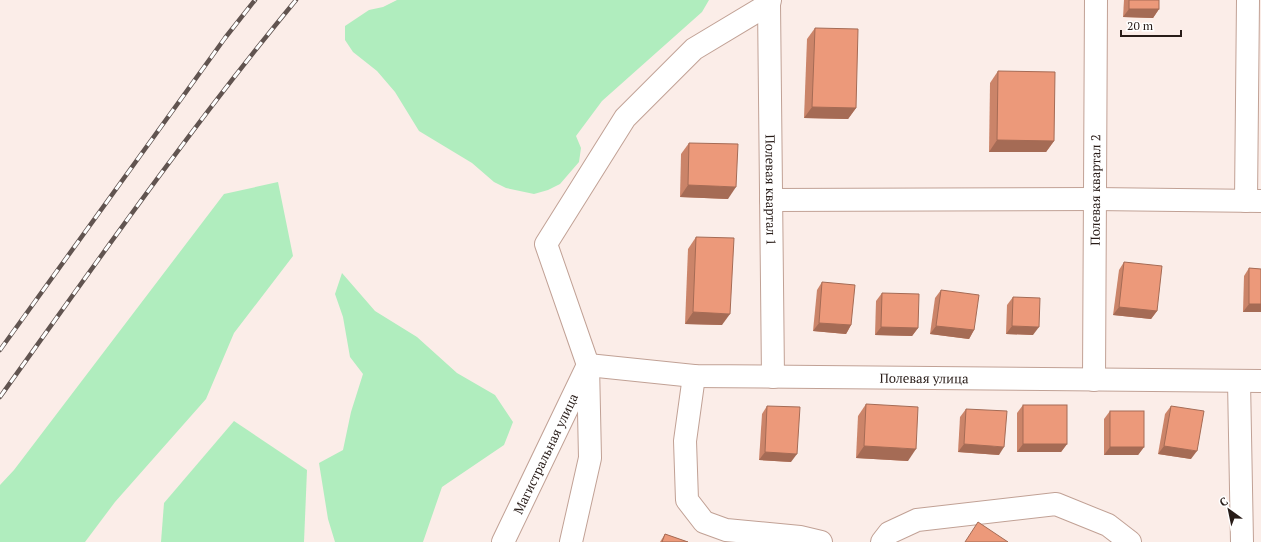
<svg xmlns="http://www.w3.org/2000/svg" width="1261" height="542" viewBox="0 0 1261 542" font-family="'PT Serif',serif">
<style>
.green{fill:#b0edbe}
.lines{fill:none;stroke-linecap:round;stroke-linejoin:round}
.minor-casing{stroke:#c1a195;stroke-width:24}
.minor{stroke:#fff;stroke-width:22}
.rail-casing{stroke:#615450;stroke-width:4.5}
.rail{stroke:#fff;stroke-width:3;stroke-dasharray:9;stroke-linecap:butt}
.wall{fill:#cb8469}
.shaded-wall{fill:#a56b55}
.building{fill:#ec997a;stroke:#a56b55}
.labels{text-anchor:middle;stroke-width:3;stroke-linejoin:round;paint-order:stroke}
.street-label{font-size:13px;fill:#281c18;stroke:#fff}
</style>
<rect width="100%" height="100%" fill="#fbede8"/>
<g class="green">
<path d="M397,0H709L702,12L602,101L576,136L581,148L579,162L560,184L548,190L534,194L506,188L494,182L472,163L419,131L395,92L377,71L353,52L345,40V26L369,10L383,7Z"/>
<path d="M278,182L293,256L234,333L206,399L115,502L85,542H0V485L14,470L224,194Z"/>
<path d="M342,273L375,311L417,337L457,373L495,395L513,422L504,445L442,487L423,542H335L328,519L319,463L343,450L351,412L363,374L350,357L343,317L335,294Z"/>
<path d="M234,421L307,470L304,542H161L164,503Z"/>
</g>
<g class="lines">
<g class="minor-casing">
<g id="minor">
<path id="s1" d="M769,4L773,377"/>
<path d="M771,200L1095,199L1261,201"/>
<path d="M1246,201L1248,0"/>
<path d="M694,376L685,441L687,500L704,522L726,530L800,537L821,542"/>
<path id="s2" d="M1094,380L1096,0"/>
<path d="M1239,381L1242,542"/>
<path id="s3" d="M503,542L588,365L694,376L1261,381"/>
<path d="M571,542L590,458L588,365L546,244L625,118L694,49L769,4L770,0"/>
<path d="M882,542L889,533L917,520L1056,504L1108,525L1130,542"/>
</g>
</g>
<use href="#minor" class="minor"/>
<g class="rail-casing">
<g id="rail">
<path d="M0,350L225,38L255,0"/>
<path d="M0,397C96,263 191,127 296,0"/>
</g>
</g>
<use href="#rail" class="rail"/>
</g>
<g class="wall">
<path d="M1124,0H1159V9L1153,18L1123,17Z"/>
<path d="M815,28L856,108L848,119L804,118L807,39Z"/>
<path d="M998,71L1054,141L1046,152H989L990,83Z"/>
<path d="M689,143L728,199L680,197L681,154Z"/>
<path d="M696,237L722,325L685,324L688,249Z"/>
<path d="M1124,262L1157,311L1151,319L1113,315L1119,270Z"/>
<path d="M1249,268L1261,269V312H1243L1244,276Z"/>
<path d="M822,282L851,325L846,334L813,331L817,290Z"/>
<path d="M941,290L974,330L969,339L930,334L935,298Z"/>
<path d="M882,293L918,328L912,336L875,335L876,301Z"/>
<path d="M1013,297L1033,335L1006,334L1007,305Z"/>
<path d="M866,404L908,461L856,458L858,416Z"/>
<path d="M1023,405L1067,444L1061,452H1017V413Z"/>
<path d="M767,406L791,462L759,460L762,414Z"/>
<path d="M1171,406L1191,459L1158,454L1165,414Z"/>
<path d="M966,409L999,455L958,452L960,417Z"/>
<path d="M1110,411L1144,447L1138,455H1104V419Z"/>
<path d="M665,534L688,542H660Z"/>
</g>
<g class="shaded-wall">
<path d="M1129,9H1159L1153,18L1123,17Z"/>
<path d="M812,107L856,108L848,119L804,118Z"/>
<path d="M997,140L1054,141L1046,152H989Z"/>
<path d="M688,185L736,187L728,199L680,197Z"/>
<path d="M1249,304H1261V312H1243Z"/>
<path d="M1119,307L1157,311L1151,319L1113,315Z"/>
<path d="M693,312L730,314L722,325L685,324Z"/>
<path d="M819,323L851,325L846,334L813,331Z"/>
<path d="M936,326L974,330L969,339L930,334Z"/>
<path d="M1012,326L1039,327L1033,335L1006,334Z"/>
<path d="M881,327L918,328L912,336L875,335Z"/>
<path d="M964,444L1004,447L999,455L958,452Z"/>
<path d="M1023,444H1067L1061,452H1017Z"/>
<path d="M864,446L916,449L908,461L856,458Z"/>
<path d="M1164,446L1197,451L1191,459L1158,454Z"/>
<path d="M1110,447H1144L1138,455H1104Z"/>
<path d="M765,452L797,454L791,462L759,460Z"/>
</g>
<g class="building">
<rect x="1129" y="0" width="30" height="9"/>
<path d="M815,28L858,29L856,108L812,107Z"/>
<path d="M998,71L1055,72L1054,141L997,140Z"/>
<path d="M689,143L738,144L736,187L688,185Z"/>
<path d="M696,237L734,238L730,314L693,312Z"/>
<path d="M1124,262L1162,266L1157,311L1119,307Z"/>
<path d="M1249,268L1261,269V304H1249Z"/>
<path d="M822,282L855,285L851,325L819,323Z"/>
<path d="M941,290L979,295L974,330L936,326Z"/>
<path d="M882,293L919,294L918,328L881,327Z"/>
<path d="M1013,297L1040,298L1039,327L1012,326Z"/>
<path d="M866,404L918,407L916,449L864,446Z"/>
<rect x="1023" y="405" width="44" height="39"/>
<path d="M767,406L800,407L797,454L765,452Z"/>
<path d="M1171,406L1204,411L1197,451L1164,446Z"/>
<path d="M966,409L1007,411L1004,447L964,444Z"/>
<rect x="1110" y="411" width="34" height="36"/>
<path d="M978,522L1008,542H965Z"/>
<path d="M665,534L688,542H662Z"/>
</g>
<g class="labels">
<g class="street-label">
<text dy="5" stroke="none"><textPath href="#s1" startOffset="186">Полевая квартал 1</textPath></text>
<text dy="5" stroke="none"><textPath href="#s2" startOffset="190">Полевая квартал 2</textPath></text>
<text dy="5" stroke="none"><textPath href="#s3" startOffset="533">Полевая улица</textPath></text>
<text dy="5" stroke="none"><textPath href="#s3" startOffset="98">Магистральная улица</textPath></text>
</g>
</g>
<g transform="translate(1229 510) rotate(327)" stroke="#ffffff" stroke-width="3" paint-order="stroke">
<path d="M0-3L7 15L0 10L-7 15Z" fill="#281c18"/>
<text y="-6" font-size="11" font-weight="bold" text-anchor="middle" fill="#281c18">С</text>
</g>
<path d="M1121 30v6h60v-6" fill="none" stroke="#281c18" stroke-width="2"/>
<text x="1127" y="30" font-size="12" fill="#281c18" stroke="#ffffff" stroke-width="3" paint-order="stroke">20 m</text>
</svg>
